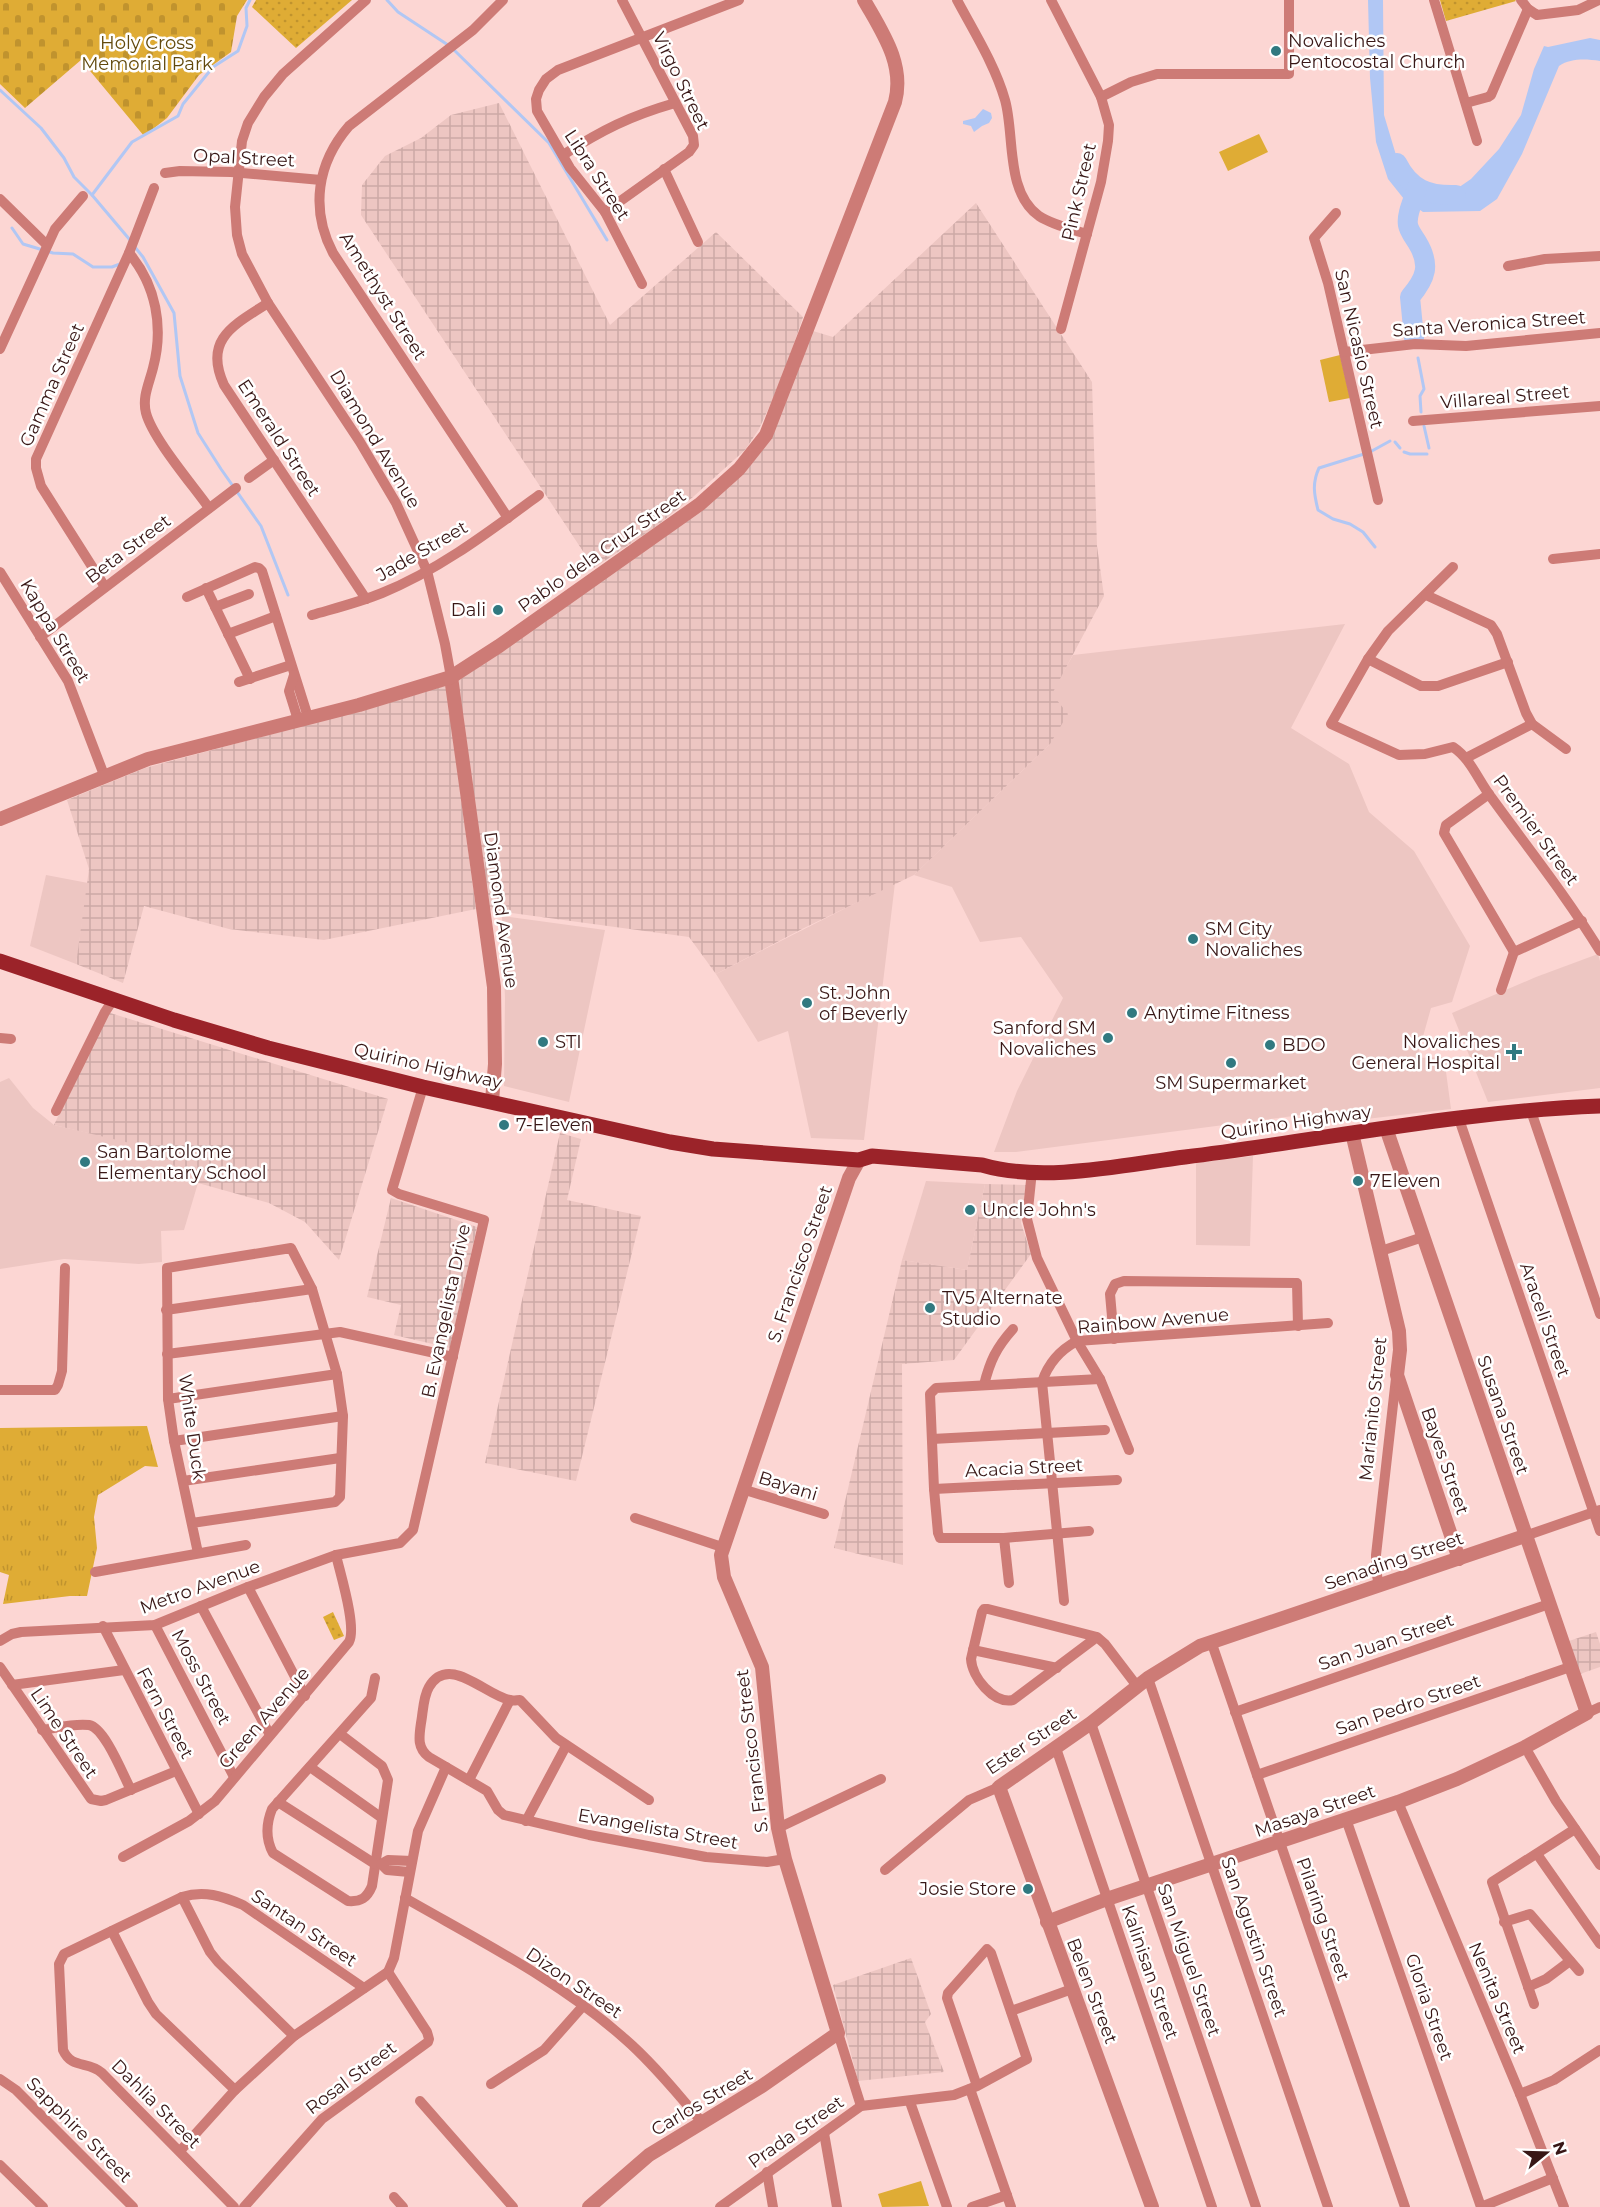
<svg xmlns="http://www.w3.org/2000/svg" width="1600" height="2207" viewBox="0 0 1600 2207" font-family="Montserrat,sans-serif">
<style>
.built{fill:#edc6c2}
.industrial{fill:url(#industrial-grid)}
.grass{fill:url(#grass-tufts)}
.cemetery{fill:url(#cemetery-stones)}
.park{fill:url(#park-dots)}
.pitch{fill:#dfac35}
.water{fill:#b1c7f4}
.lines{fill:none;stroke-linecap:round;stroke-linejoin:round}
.stream{stroke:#b1c7f4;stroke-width:3}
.river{stroke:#b1c7f4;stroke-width:20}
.minor{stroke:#cd7b76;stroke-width:10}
.tertiary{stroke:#cd7b76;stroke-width:14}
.primary{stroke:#9b2329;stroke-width:15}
.poi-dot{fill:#317980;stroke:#fff;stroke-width:2}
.labels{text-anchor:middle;stroke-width:5;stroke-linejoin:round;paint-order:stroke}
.poi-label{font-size:18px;fill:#381716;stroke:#fff;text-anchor:start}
.park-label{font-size:18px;fill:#62490d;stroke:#fff}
.street-label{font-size:18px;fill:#381716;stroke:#fff}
</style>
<defs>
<pattern id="industrial-grid" width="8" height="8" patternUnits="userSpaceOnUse" patternTransform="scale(1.5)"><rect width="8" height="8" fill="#edc6c2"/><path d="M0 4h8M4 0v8" fill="none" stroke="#cca9a6"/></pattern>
<pattern id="grass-tufts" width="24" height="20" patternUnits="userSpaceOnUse" patternTransform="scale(1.5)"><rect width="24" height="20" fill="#dfac35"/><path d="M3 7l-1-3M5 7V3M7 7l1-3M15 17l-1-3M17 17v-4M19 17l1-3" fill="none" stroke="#c0932e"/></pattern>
<pattern id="cemetery-stones" width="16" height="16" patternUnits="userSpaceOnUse" patternTransform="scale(1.5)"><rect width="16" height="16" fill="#dfac35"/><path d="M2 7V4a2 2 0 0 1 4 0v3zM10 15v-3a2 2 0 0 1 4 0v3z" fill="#c0932e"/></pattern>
<pattern id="park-dots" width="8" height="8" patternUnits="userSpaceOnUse" patternTransform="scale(1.5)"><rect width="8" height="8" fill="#dfac35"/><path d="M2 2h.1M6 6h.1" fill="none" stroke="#c0932e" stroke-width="1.8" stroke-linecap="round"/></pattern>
</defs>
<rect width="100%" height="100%" fill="#fcd6d3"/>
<g class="built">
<path d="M1345,624L1291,728L1349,764L1369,812L1414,851L1470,946L1452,1002L1431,1008L1417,1058L1444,1057L1451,1109L1324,1124L1301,1115L1016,1152H994L1017,1091L1063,998L1021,937L980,942L952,887L914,875L1050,744L1051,694L1073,655Z"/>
<path d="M46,875L88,883L76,964L30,946Z"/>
<path d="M895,883L864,1140L811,1138L788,1031L758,1042L716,974Z"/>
<path d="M502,916L605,930L569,1102L504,1086L505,998Z"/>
<path d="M1598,954L1600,961V1088L1488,1102L1452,1013L1536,977Z"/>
<path d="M9,1078L33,1108L54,1125L155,1148L186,1176L198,1183L184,1230L161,1231L162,1262L139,1264L64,1259L0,1269V1082Z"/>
<path d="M1253,1156L1250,1246L1196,1245V1163Z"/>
<path d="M926,1181L985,1184L967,1270L902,1260Z"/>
</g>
<g class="industrial">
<path d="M499,103L610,325L716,232L803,317L782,379L759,429L745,450L693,497L654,528L594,568L361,215L362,185L385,156L421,138L451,115Z"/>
<path d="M976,203L1092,382L1097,546L1104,596L1052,694L1068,714L1050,744L914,875L802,929L716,974L689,937L489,910L453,681L742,472L813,331L833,337Z"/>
<path d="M446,685L476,909L324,940L229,929L144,906L123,983L76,964L89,869L67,800L145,768L402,699Z"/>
<path d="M107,1012L388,1099L339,1260L305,1222L269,1203L198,1183L186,1176L155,1149L54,1125Z"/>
<path d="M560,1133L581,1139L567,1200L641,1216L576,1481L485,1463Z"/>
<path d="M985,1184L1026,1185L1021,1223L1031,1254L954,1360L902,1364L903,1565L834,1548L902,1260L967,1270Z"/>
<path d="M391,1198L477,1227L450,1348L394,1335L401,1305L367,1297Z"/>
<path d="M1596,1632L1600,1644V1667L1580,1674L1569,1641Z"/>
<path d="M911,1958L931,2014L925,2022L944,2072L858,2081L833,1985Z"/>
</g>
<path class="grass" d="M147,1426L158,1467L145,1466L98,1495L94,1517L97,1548L87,1596H70L3,1604L9,1575L0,1572V1428Z"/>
<path class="cemetery" d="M0,0H247L237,16L231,52L199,75L167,118L144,136L81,60L25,108L0,84Z"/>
<g class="park">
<path d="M256,0H352L296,48L252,7Z"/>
<path d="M1440,0H1515L1516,1L1446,21Z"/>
<path d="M333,1612L344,1636L334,1640L323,1617Z"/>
</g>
<g class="pitch">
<path d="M1259,134L1268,152L1228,171L1219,152Z"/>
<path d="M1340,355L1350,398L1329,402L1320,360Z"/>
<path d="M921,2181L929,2206L882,2207L878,2194Z"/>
</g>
<g class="water">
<path d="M1368,0H1383L1384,115L1396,155L1414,186L1429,193L1455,190L1471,179L1499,149L1521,115L1534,69L1544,46L1548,47L1590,38L1600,40V61C1586,59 1571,58 1559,66L1522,154L1497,199L1480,211L1423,212L1404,199L1388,179L1376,142L1370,78Z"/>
<path d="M983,109L991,113L992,118L989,123L982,126L974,132L971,126L963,124V121L975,118Z"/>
</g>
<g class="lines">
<g class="stream">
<path d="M387,0L398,12L448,45"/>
<path d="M453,49L549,143L607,240"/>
<path d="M0,90L41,128L64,158L74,177L92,195L132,142L178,116L183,104L213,67L238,51L247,26L246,8L250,0"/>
<path d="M92,195L130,240"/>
<path d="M12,228L23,244L53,253L73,254L93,267H112L120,264"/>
<path d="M134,246L143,257L174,313L180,376L198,433L221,469L261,526L288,595"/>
<path d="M1418,358L1424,389L1420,396L1421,412"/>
<path d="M1424,426L1429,448"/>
<path d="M1395,442L1400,448"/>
<path d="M1370,452L1390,441"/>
<path d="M1404,452L1410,454H1427"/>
<path d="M1364,454L1319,468C1312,483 1314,494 1318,510L1333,519L1350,524L1363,532L1375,547"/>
</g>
<g class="river">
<path d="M1397,163C1410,189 1428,196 1456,195"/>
<path d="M1414,338L1410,297C1426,278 1431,265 1417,242C1414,237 1409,231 1408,225C1406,214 1414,199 1417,188"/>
</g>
<g class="minor">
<path d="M366,0L283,74L264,97L248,123L242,141L235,207L237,235L242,254L268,303L360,442L396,503L427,571L445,644L451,677"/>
<path d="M503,0L473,30L349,126C317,163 310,209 333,253L508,518"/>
<path d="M957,0C974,32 995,65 1005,100C1015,135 1005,192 1039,216C1053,225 1071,229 1087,234"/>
<path d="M1051,0L1101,97L1109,125L1108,141L1101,182L1061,329"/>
<path d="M1434,0L1477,141"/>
<path d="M1521,0L1528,9L1537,15L1578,10L1599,0"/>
<path d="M1101,97L1131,82L1157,74H1289V0"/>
<path d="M1466,103L1488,97L1491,95L1528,9"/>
<path d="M563,155C602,130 630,116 675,103"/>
<path d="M664,169L698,242"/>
<path d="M165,173L180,171L231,172L321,180"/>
<path d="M0,199L47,245"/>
<path d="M605,212L689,152L694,145L693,136L622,0"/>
<path d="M1336,213L1314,238L1328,283L1378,500"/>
<path d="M129,253C156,285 164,327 153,368C149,384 142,397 146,413C153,439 192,484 209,508"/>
<path d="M1508,266L1545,259L1600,256"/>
<path d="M642,284L605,212L570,168L537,111L536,99L539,90L546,79L558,70L739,0"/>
<path d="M268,303C234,325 203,339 224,385L366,599"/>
<path d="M0,349L55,229L83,196"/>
<path d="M1344,352L1415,344L1466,346L1600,333"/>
<path d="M1413,421L1600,406"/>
<path d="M249,478L274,460"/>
<path d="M1553,559L1600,554"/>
<path d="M1453,567L1388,631L1368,659L1331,724L1399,755L1425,754L1453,747C1471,759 1478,780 1491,797C1528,848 1567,897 1600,951"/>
<path d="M0,572L68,681L104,775"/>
<path d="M105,587L41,486L36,468V459L129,253L154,188"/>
<path d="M206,588L250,679"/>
<path d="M1426,595L1491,625L1497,634L1526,713L1532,724L1566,749"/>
<path d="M187,597L255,567L259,568L262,571L308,717"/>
<path d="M215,607L249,594"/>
<path d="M312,615C336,608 360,602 382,593C439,570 490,531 539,495"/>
<path d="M228,634L276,616"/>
<path d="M40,637L236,488"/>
<path d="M1368,659L1421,686H1438L1508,662"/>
<path d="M294,675L289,691L298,720"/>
<path d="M239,682L291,665"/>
<path d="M1466,758L1532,724"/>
<path d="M1489,794L1446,825L1444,833L1514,952"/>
<path d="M1501,990L1514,952L1582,921"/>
<path d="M0,1038L11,1039"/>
<path d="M56,1111L105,1012L113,1000"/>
<path d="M1531,1111L1600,1314"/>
<path d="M1459,1119L1600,1531"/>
<path d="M1032,1171L1027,1219L1037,1258L1077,1341L1100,1379L1129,1450"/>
<path d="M1381,1251L1423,1237"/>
<path d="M166,1310L312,1289"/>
<path d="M1114,1339L1110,1294L1115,1284L1124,1281L1297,1283L1298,1326"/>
<path d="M167,1354L340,1332L453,1357"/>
<path d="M984,1385C990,1361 996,1348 1013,1329"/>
<path d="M0,1390H55L58,1385L62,1371L65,1268"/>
<path d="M168,1399L337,1374"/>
<path d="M932,1439L1105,1430"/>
<path d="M174,1441L343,1416"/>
<path d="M183,1481L340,1458"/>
<path d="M742,1489L824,1514"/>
<path d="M934,1489L1117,1480"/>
<path d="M635,1518L722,1547"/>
<path d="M192,1523L335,1502L340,1497L343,1416L337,1374L312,1289L291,1248L167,1268L168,1399L174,1441L198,1553"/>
<path d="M1089,1531L1004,1538H940L938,1533L934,1489L930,1394L936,1388L1100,1379"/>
<path d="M1525,1536L1600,1510"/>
<path d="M1004,1538L1009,1583"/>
<path d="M95,1572L246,1545"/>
<path d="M1379,1586L1376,1570V1555L1396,1378"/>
<path d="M248,1587L305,1696"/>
<path d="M1064,1601L1042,1382C1048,1364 1060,1350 1077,1341L1328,1323"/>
<path d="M201,1606L270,1735"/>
<path d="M155,1625L234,1777"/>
<path d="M103,1626L199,1814"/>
<path d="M1097,1637L1013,1700C993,1704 972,1677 971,1659L982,1612L984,1609H988L1097,1637L1105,1644L1137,1686"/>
<path d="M0,1641L12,1634L21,1632L155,1625L248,1587L336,1555L400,1543L413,1530L484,1220L399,1194L392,1190L423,1087"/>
<path d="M1211,1641L1405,2207"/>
<path d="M973,1650L1057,1668"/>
<path d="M0,1667L91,1799L101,1801L106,1800L176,1771"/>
<path d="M1148,1678L1328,2207"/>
<path d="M12,1685L124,1670"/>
<path d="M1235,1712L1549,1604"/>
<path d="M1587,1713L1600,1707"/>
<path d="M1091,1723L1256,2207"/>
<path d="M42,1730C57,1728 74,1723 89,1725C105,1728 123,1775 131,1790"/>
<path d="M340,1734L382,1766L388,1780L372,1886C367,1898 361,1902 348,1901L273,1853C265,1838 266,1824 272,1809L371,1698L375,1678"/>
<path d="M1056,1748L1212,2207"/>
<path d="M1529,1754L1556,1801L1600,1865"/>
<path d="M310,1767L382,1818"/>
<path d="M1257,1775L1570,1667"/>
<path d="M469,1780L510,1700"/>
<path d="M649,1800L556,1738L520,1700C517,1700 513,1701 510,1700C486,1696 449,1653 429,1687C423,1697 423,1713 421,1723C419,1737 417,1748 429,1757L487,1791L498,1810L504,1815L589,1835L706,1857L767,1862L785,1859"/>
<path d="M278,1802L375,1864H381L388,1860L412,1861"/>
<path d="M1398,1802L1520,2094L1564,2207"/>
<path d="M1346,1819L1481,2207L1553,2178"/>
<path d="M526,1821L566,1746"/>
<path d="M778,1828L881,1779"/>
<path d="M1537,1854L1600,1944"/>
<path d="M123,1857L189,1821L215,1801L349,1642C357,1627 340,1573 336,1555"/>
<path d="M381,1864L387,1870L409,1872"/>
<path d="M885,1870L969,1800L999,1787"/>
<path d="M182,1897L210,1952L218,1962L294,2036"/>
<path d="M405,1898C480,1941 560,1981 625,2039C654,2064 678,2095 703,2123"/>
<path d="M1504,1922L1530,1914L1579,1971"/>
<path d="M112,1931L148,2002L156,2014L235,2090"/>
<path d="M1528,1987L1546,1979L1570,1961"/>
<path d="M1534,2004L1492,1882L1575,1829"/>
<path d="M1011,2011L1072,1989"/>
<path d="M838,2033L861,2106"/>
<path d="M0,2079L16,2090L133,2207"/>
<path d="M491,2084L544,2050L583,2006"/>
<path d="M970,2089L1011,2207"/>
<path d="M1520,2094L1554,2080L1600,2050"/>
<path d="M420,2101L513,2207"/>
<path d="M910,2102L947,2207"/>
<path d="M824,2133L837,2207"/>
<path d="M180,2151L235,2090L294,2036L388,1972L394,1958L418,1831L446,1767"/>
<path d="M0,2165L43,2207"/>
<path d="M767,2172L773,2207"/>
<path d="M394,2197L403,2207"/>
<path d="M234,2207L102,2073C88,2060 72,2070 63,2050L59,1964L64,1954L182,1897C204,1890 222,1896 243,1905L364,1988"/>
<path d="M244,2207L322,2119L428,2042L429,2039L427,2032L388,1972"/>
<path d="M720,2207L861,2106L954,2095L977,2086L1027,2059L991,1953L987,1949L948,1993L947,1998L977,2086"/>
<path d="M972,2207L1007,2195"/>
</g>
<g class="tertiary">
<path d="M451,677L494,987L495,1064L492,1101"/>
<path d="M0,819L148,759L359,705L451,677L499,646L700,504L739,469L766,435L895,102C905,64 882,32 864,0"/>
<path d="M1352,1133L1399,1331L1400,1350L1397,1375L1459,1559"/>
<path d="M1047,1922L1107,1899L1398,1802L1457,1779L1525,1747L1587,1713L1386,1128"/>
<path d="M589,2207L649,2155L762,2086L838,2033L785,1859L778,1828L762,1667L724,1577L721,1555L849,1178L859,1160"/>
<path d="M1152,2207L999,1787L1091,1723L1148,1678L1200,1646L1525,1536"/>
</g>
<path class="primary" d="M0,961L174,1020L268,1048L423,1087L670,1142L713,1149L859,1160L872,1156L982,1165C1043,1183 1123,1165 1185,1157C1323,1140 1461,1111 1600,1106"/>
</g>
<g class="poi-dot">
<circle cx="1276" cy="51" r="6"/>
<circle cx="498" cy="610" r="6"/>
<circle cx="1193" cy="939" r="6"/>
<circle cx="807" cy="1003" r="6"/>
<circle cx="1132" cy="1013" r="6"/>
<circle cx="1108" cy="1038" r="6"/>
<circle cx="543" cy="1042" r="6"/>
<circle cx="1270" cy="1045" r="6"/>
<path d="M1511 1043h6v6h6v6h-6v6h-6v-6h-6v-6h6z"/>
<circle cx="1231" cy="1063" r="6"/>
<circle cx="504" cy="1125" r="6"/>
<circle cx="85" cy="1162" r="6"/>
<circle cx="1358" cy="1181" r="6"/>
<circle cx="970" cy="1210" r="6"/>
<circle cx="930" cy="1308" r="6"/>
<circle cx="1028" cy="1889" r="6"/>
</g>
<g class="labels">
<g class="poi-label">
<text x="1288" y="47">Novaliches<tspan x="1288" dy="21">Pentocostal Church</tspan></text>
<text x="486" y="616" text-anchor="end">Dali</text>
<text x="1205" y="935">SM City<tspan x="1205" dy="21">Novaliches</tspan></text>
<text x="819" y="999">St. John<tspan x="819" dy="21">of Beverly</tspan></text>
<text x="1144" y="1019">Anytime Fitness</text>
<text x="1096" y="1034" text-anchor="end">Sanford SM<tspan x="1096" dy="21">Novaliches</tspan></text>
<text x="555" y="1048">STI</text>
<text x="1500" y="1048" text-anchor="end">Novaliches<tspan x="1500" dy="21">General Hospital</tspan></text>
<text x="1282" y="1051">BDO</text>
<text x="1231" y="1089" text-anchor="middle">SM Supermarket</text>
<text x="516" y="1131">7-Eleven</text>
<text x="97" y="1158">San Bartolome<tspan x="97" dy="21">Elementary School</tspan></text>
<text x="1370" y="1187">7Eleven</text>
<text x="982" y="1216">Uncle John's</text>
<text x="942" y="1304">TV5 Alternate<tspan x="942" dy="21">Studio</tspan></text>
<text x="1016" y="1895" text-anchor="end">Josie Store</text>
</g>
<g class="park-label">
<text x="147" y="49">Holy Cross<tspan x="147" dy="21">Memorial Park</tspan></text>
</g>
<g class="street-label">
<text transform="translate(681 81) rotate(64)" y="6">Virgo Street</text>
<text transform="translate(244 158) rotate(3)" y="6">Opal Street</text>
<text transform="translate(597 175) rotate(57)" y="6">Libra Street</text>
<text transform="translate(1079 192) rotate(-77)" y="6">Pink Street</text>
<text transform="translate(383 296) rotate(58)" y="6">Amethyst Street</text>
<text transform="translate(1489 324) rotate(-4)" y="6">Santa Veronica Street</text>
<text transform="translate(1359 349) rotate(77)" y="6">San Nicasio Street</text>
<text transform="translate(52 385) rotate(-66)" y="6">Gamma Street</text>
<text transform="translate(1505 397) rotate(-5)" y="6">Villareal Street</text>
<text transform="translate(279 438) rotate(57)" y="6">Emerald Street</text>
<text transform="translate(375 439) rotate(59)" y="6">Diamond Avenue</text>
<text transform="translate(128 549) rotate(-37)" y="6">Beta Street</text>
<text transform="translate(422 551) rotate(-30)" y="6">Jade Street</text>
<text transform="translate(602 551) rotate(-35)" y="6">Pablo dela Cruz Street</text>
<text transform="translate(55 631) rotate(59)" y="6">Kappa Street</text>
<text transform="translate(1536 830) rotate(54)" y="6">Premier Street</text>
<text transform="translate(501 910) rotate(82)" y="6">Diamond Avenue</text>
<text transform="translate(428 1066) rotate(13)" y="6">Quirino Highway</text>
<text transform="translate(1296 1122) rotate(-8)" y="6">Quirino Highway</text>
<text transform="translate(800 1264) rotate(-71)" y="6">S. Francisco Street</text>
<text transform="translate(446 1311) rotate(-78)" y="6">B. Evangelista Drive</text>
<text transform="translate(1545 1320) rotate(71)" y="6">Araceli Street</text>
<text transform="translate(1153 1321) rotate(-5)" y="6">Rainbow Avenue</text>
<text transform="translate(1373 1409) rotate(-84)" y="6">Marianito Street</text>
<text transform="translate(1503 1415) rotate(71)" y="6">Susana Street</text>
<text transform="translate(192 1427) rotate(82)" y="6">White Duck</text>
<text transform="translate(1445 1461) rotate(71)" y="6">Bayes Street</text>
<text transform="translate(1024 1468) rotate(-3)" y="6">Acacia Street</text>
<text transform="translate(788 1486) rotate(17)" y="6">Bayani</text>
<text transform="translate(1394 1561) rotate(-19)" y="6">Senading Street</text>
<text transform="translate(200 1587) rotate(-20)" y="6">Metro Avenue</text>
<text transform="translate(1386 1642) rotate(-19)" y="6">San Juan Street</text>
<text transform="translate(201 1677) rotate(62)" y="6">Moss Street</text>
<text transform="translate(1408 1705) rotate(-19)" y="6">San Pedro Street</text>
<text transform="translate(165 1713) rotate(62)" y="6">Fern Street</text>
<text transform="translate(264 1718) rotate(-49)" y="6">Green Avenue</text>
<text transform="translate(64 1733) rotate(56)" y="6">Lime Street</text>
<text transform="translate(1031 1741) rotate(-34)" y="6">Ester Street</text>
<text transform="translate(752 1751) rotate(-97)" y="6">S. Francisco Street</text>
<text transform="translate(1315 1811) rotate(-19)" y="6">Masaya Street</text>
<text transform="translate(658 1829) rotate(10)" y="6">Evangelista Street</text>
<text transform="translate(1323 1919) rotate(71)" y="6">Pilaring Street</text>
<text transform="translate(304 1928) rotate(34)" y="6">Santan Street</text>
<text transform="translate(1254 1937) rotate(71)" y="6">San Agustin Street</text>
<text transform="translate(1189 1960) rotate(71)" y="6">San Miguel Street</text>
<text transform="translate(1150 1972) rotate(71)" y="6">Kalinisan Street</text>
<text transform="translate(574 1983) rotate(34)" y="6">Dizon Street</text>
<text transform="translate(1092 1991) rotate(69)" y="6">Belen Street</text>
<text transform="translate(1497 1998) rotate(67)" y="6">Nenita Street</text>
<text transform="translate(1429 2007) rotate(71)" y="6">Gloria Street</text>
<text transform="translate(351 2078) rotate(-37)" y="6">Rosal Street</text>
<text transform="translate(702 2102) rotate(-31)" y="6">Carlos Street</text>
<text transform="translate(156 2104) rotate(45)" y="6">Dahlia Street</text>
<text transform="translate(79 2130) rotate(45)" y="6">Sapphire Street</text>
<text transform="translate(796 2132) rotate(-35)" y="6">Prada Street</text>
</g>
</g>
<g transform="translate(1546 2153) rotate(71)" stroke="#ffffff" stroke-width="4.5" paint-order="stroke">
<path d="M0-4.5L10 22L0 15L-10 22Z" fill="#381716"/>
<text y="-9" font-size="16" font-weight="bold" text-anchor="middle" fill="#381716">N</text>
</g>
</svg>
